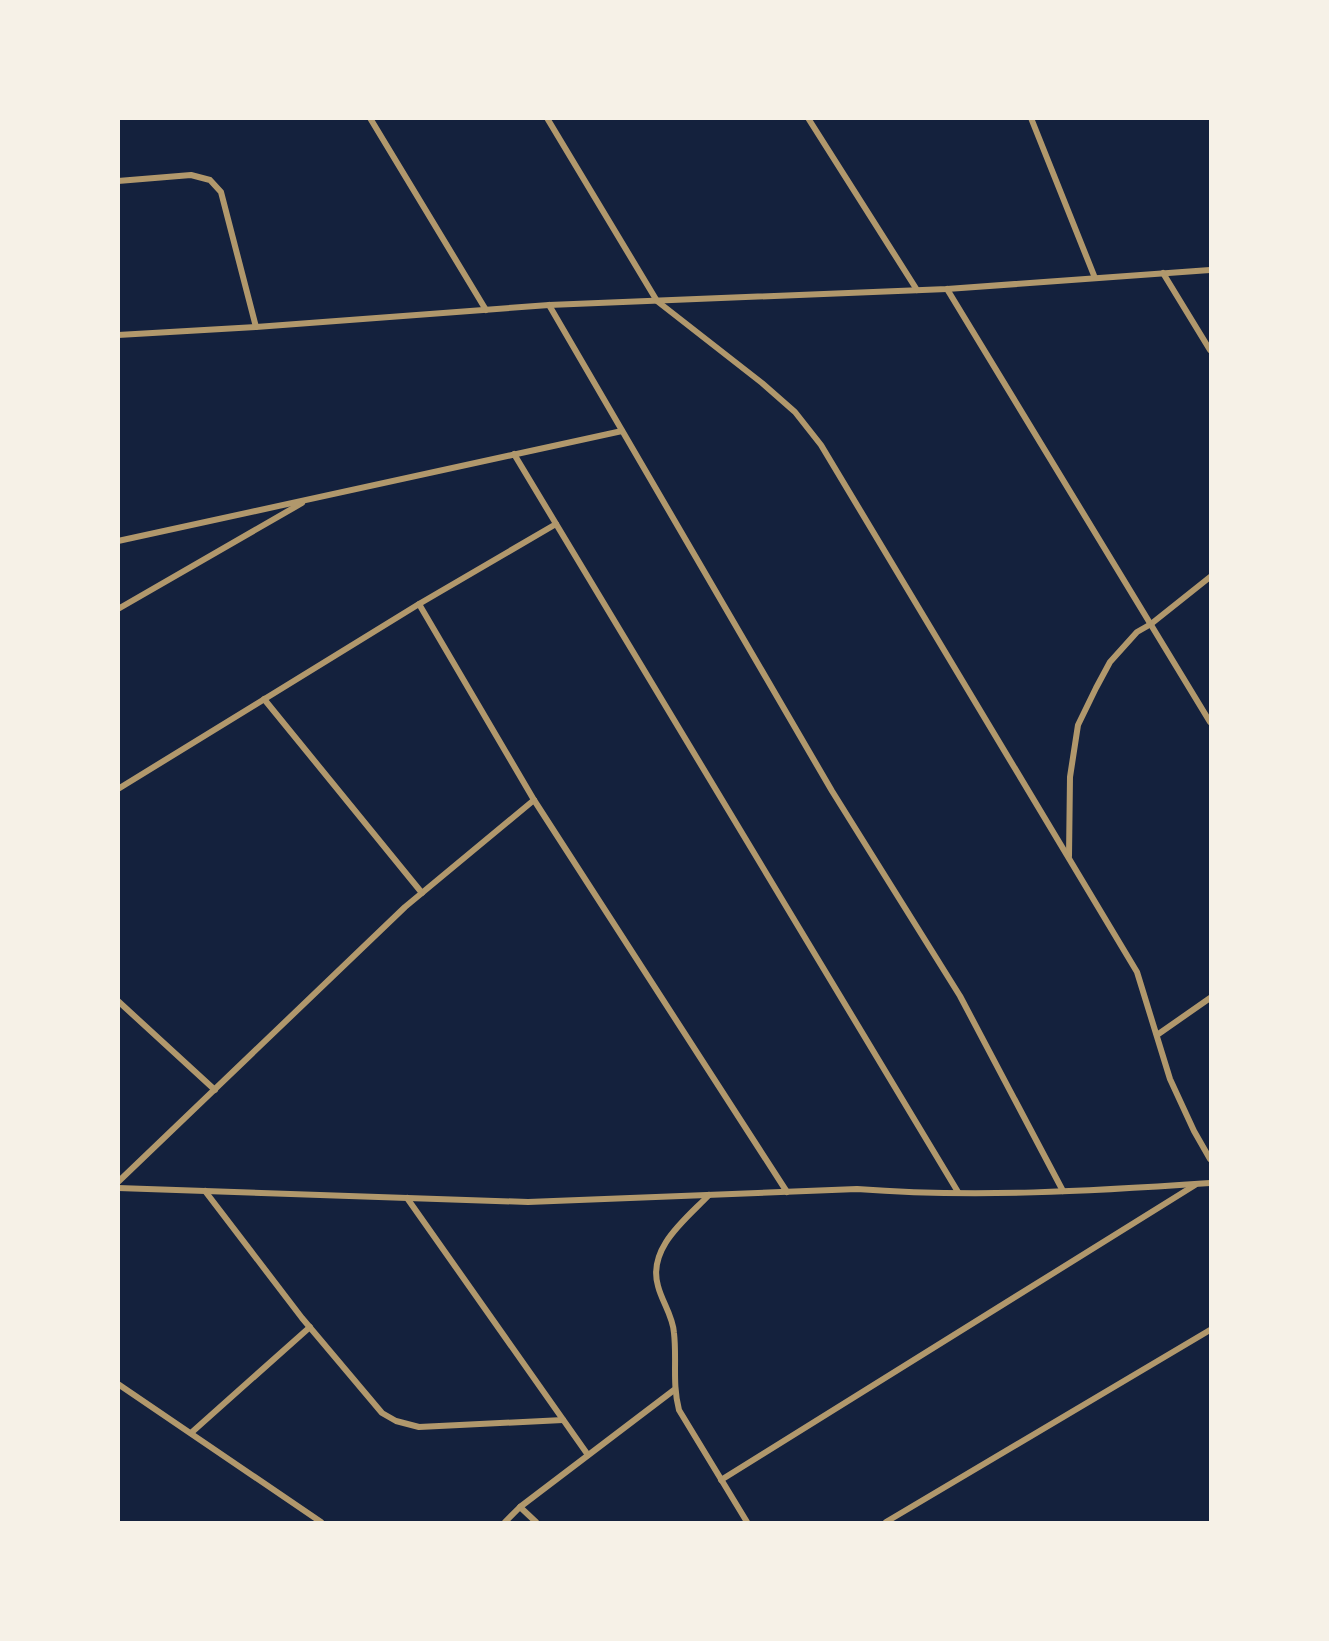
<svg xmlns="http://www.w3.org/2000/svg" width="1329" height="1641" viewBox="0 0 1329 1641" font-family="'Fira Sans',sans-serif">
<style>
.lines{fill:none;stroke-linecap:round;stroke-linejoin:round}
.minor{stroke:#b1986c;stroke-width:6}
</style>
<rect width="100%" height="100%" fill="#14213d"/>
<g class="lines">
<g class="minor">
<path d="M370,118L486,310"/>
<path d="M547,118L657,301L762,383L795,412L821,445L1137,972L1170,1079L1194,1131L1210,1159"/>
<path d="M808,118L917,290"/>
<path d="M1031,118L1095,278"/>
<path d="M118,181L191,175L210,180L221,192L256,327"/>
<path d="M1163,273L1210,350"/>
<path d="M947,289L1210,722"/>
<path d="M549,305L832,791L960,996L1063,1191"/>
<path d="M118,335L256,327L549,305L947,289L1210,270"/>
<path d="M514,454L958,1192"/>
<path d="M118,541L622,431"/>
<path d="M419,604L534,800L787,1192"/>
<path d="M118,609L302,503"/>
<path d="M264,699L422,893"/>
<path d="M118,789L419,604L556,524"/>
<path d="M1069,856L1070,777L1078,725L1096,688L1110,662L1137,632L1151,624L1210,577"/>
<path d="M118,1001L215,1090"/>
<path d="M1157,1035L1210,998"/>
<path d="M118,1182L405,907L534,800"/>
<path d="M118,1188L528,1202L857,1189C974,1198 1093,1191 1210,1183"/>
<path d="M205,1191L302,1318L382,1413L396,1421L419,1427L563,1420"/>
<path d="M709,1195C686,1219 647,1248 658,1286C662,1302 673,1316 674,1333C677,1360 672,1383 679,1410L747,1522"/>
<path d="M407,1198L588,1455"/>
<path d="M118,1384L321,1522"/>
<path d="M191,1433L310,1327"/>
<path d="M721,1480L1195,1185"/>
<path d="M520,1507L536,1522"/>
<path d="M505,1522L520,1507L674,1390"/>
<path d="M886,1522L1210,1330"/>
</g>
</g>
<rect width="1329" height="1641" fill="none" stroke="#f6f1e7" stroke-width="240"/>
</svg>
